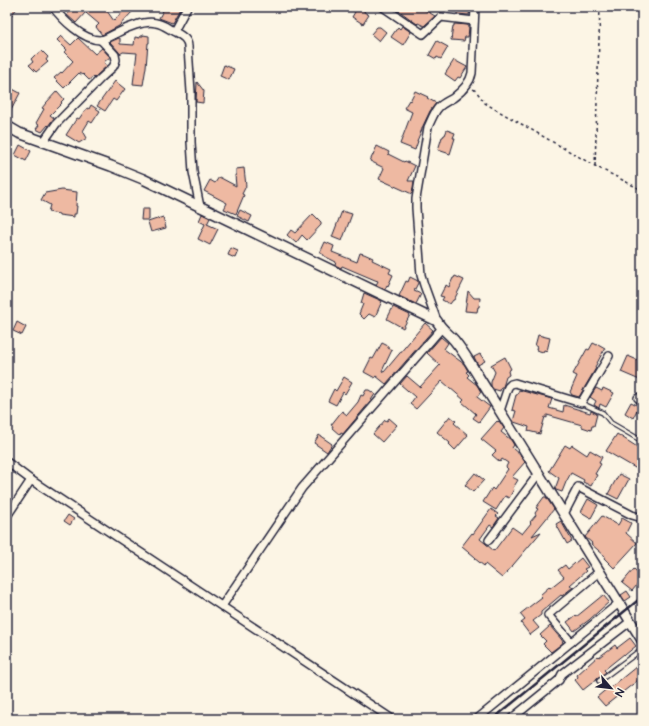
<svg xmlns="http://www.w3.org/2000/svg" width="649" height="726" viewBox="0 0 649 726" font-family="'Architects Daughter',sans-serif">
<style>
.building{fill:#eeb9a2;stroke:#22223b}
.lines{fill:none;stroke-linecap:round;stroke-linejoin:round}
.service-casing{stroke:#22223b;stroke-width:6}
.minor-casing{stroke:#22223b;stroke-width:10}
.tertiary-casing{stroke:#22223b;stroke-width:12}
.path{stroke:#22223b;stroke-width:1.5;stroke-dasharray:3 3;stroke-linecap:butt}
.service{stroke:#fcf5e5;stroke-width:3.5}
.minor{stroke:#fcf5e5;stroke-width:7}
.tertiary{stroke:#fcf5e5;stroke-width:9}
.rail{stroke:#22223b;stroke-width:2.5}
</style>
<rect width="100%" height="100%" fill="#fcf5e5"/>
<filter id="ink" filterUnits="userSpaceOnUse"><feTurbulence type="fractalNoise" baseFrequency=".025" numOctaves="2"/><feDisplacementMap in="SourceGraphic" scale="8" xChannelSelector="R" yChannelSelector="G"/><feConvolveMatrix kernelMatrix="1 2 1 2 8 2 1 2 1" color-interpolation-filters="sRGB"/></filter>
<g filter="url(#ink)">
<g class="building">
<path d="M7,7H18L7,21Z"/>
<path d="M73,7H81L86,12L76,23L67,15Z"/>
<path d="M91,7H102L107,11L114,21L127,7L132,12L119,26L102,35L96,27L99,24L86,13Z"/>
<path d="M165,7H181L172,23L159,18Z"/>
<path d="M348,7H361L365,9L364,12L369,15L363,24L352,17L355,12Z"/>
<path d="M394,7H420L435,16L424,26L418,23L417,24Z"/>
<path d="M457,7H470L469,15L457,14Z"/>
<path d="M454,24L468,25V27H469L468,37H465L464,41L451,40L453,26H454Z"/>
<path d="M402,26L411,32L403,45L391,37L398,27L400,29Z"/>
<path d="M377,27H380L386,32L379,41L371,34Z"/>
<path d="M143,35L149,36V43H148L146,67L143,85L133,84L137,53L123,52L120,54L119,52L110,42L119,38H120V44L134,45L135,37L140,38V36H143Z"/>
<path d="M61,36L71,45L78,38L95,54L102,48L110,57L104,62L107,66L94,78L93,77L89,80L83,74L82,75L79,73L64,88L54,78L61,72L62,73L73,61L64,52L67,50L57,40Z"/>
<path d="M437,41L448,47L441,59L437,57L436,59L429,55Z"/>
<path d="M42,51L48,57L46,60L48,62L36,72L29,65L33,62L31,59L36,54L37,55Z"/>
<path d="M454,60L467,67L460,78L458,77L455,81L445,74Z"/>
<path d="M224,65L234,69L229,80L220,76Z"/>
<path d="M115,81L125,89L116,101L113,99L105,111L97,106Z"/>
<path d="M197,82L204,91L203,103L196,102Z"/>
<path d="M7,86L20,93L7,118Z"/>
<path d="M57,91L64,99L61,102L62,103L50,115L54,118L48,126V125L42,132L36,129L39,125L36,123L44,109L42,108L46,103Z"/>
<path d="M415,91L428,97L427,98L436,103L430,111L422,128V129L417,141H418L415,150L400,144L412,112L404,108L409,100L410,101Z"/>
<path d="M91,105L100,111L92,123L89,121L83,131L87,138L79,143L66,135L77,118L79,119L85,110H86L87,108L89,109Z"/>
<path d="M447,130L455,133L453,138H455L450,154L438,150L442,137H443L444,135H445Z"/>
<path d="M20,145L31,151L26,161L15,155Z"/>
<path d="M377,146L389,152L388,154L404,162L405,161L415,166L408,181H414L412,194L379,179L384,168L370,161Z"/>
<path d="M244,168L246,186L242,194L244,195L236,214L224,209L227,203L204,191L210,180L215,183L219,177L236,186L235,175H236V169Z"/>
<path d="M62,190L77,192L76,206H77L76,214H74V217L59,215V214L48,212L50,205L41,200L45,193Z"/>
<path d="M142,209H149V220H141Z"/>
<path d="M240,210L252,216L249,222L237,216Z"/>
<path d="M342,211L352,214L342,241L332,237Z"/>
<path d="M202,214L210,218L207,224L218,229L210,245L198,239L205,224L199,221Z"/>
<path d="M313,214L321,222V225L307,240L302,235L296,243L287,235L291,230L295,233Z"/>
<path d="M163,217L166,228L151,232L148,222Z"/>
<path d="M325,242L334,246L332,252L357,262L360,253L364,254L373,258L372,260L391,269L389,273L393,275L388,286L387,285L385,289L376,285L378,281L375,280L342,266L341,268L335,265L336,262L324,256V255L320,253Z"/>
<path d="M231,248L238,251L235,258L228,255Z"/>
<path d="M455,276L464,280L454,300H453L450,304L442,300L444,297L440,296L444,288H445L446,285L449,287L453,278H454Z"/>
<path d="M410,277L418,281V283L414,291L421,294L416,304L399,296L406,281L408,282Z"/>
<path d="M468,291L474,298H480L479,307H478L477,312L465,311Z"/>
<path d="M364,293L382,301L375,317L369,314L364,319L359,314L363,304L361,303Z"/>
<path d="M393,307L410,315L403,328L387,319Z"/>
<path d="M17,322L26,327L22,335L13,331Z"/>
<path d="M425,323L433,330L386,384L376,376L375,378L364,372L371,358L373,359L382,343L388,346V348L392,350L382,371L384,372Z"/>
<path d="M538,335L550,338L547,351L544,350L543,352L536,350L537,346H535Z"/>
<path d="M441,337L448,343L444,349L464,364L468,371L466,372L469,375L467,377L477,385L481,392L477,397L490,407L479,422L473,418L476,414L462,402L464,400L442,381L416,409L410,404L415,397L400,384L407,376L420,387L440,365L427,353Z"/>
<path d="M593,343L597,345L598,344L605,348L595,367L596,368L579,397L572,395L570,392L577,376L573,374L587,349L589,350Z"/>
<path d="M480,354L485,361L478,365L474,357Z"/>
<path d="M628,356L642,362V381L621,372Z"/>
<path d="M505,357L511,369L508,371L509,375L506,377L503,387H501L500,391L493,389L491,386V382L495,372L491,365Z"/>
<path d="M344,377L352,382L345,394L343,392L336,405L328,401L334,389L336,391Z"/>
<path d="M596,388L602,391L603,388L614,393L606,407L600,404L599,408L594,405L596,401L590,397Z"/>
<path d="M366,390H369L375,394L370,402L343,434L341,433L340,435L332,428L333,426L331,425L342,411L347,415L358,402L361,395L363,396Z"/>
<path d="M519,390L552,399L549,408L563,412L564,405L590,413L591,411L597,414L594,426H592L591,430L582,427V425L547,415V418L545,417L540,434L528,431L529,427L514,422L513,421L516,411L512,410L516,395H517Z"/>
<path d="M631,402L639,406L633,418L625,413Z"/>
<path d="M450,416L456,421L454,423L468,435L455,450L449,444L450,443L437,432Z"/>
<path d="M389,418L397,425L382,442L373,434L385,420L387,421Z"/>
<path d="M497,421L498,422L499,421L504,428L501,432L511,440L514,445L512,448L520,455L525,462L512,477L518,480L513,488L514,489L509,498L505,496L496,510L483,502L492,488L494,490L508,469L506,467L508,463L502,459L500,462L492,455L496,451L481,439Z"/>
<path d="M617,434L642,450V472L606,451Z"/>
<path d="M319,435L332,444L327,452L314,443Z"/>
<path d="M565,445L570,448L572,445L587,455L590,450L602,457L599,463L601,464L595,474L597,475L591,486L583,482L584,480L571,473L566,482L562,492L556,490L555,489L559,478L549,471Z"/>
<path d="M475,473L484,480L473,492L465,485Z"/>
<path d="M619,474L629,479L618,499L608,494Z"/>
<path d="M544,497H546L554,509L532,536L541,532L502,578L485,564L484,566L474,558L475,557L462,546L472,533L473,534L491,509L498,514L496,516L499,518L493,527L490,525L480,539L485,543L494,551L512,527L522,534L531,523L530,522L536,515L535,513L538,509L536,508Z"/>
<path d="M588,499L598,505L591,518L581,512Z"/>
<path d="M68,515L74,519L70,525L64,521Z"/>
<path d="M602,516L618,525L622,518L631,523L626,533L637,543L614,568L604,558L605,556L591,544L592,543L585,537Z"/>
<path d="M561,521L572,541L567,544L556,524Z"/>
<path d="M581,558L588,567L584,569L586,571L570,585L573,587L562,596L561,595L541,612V615L533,621L539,628L530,635L521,623L525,620L520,614L542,597L540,595L549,587L550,588L564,577L558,570L565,565L568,569Z"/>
<path d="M634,569L642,576V579L632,591L622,583Z"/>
<path d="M627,591L631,597L625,601L621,595Z"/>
<path d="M603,595L609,602L589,620L574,631L567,622L575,616L576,617Z"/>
<path d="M550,626L562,640L563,643L551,652L543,644L546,641L540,635Z"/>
<path d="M630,638L636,646L625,655L624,654L604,670L606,672L583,690L575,680L578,677L577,675L598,656L599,657L615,645L617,648Z"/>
<path d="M642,662V677L605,706L597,697L609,687L610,688Z"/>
</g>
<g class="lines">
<g class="service-casing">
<g id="service">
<path d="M581,403L603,413L611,423L642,441"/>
<path d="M599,681L642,649"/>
</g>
</g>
<g class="minor-casing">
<g id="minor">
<path d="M53,7C63,20 83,40 100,40C105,40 112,35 117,33C126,28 145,20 156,23C163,24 169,29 175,32C182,36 188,39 188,47L191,92V142L193,172L200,207"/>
<path d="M383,7L423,34L441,17L474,21"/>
<path d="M174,31L187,7"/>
<path d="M44,141L56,124L101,78L113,67L115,63L116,60L115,55L101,40"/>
<path d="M437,321L424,285L421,275L416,208V199L428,127C431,121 434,112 439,107C443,103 448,101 453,98C461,92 470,84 472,73L475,7"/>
<path d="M638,398L642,401"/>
<path d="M500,411L508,387L511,384L515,383L581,403L609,356"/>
<path d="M7,462L31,480L392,719"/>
<path d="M564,514L578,487L632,515L642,518"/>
<path d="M7,516L31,480"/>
<path d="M489,540L539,473"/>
<path d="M222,606L302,488L441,329"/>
<path d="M571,642L548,615L600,571"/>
<path d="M477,719L619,603"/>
<path d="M511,719L559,680L562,674L631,621"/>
</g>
</g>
<g class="tertiary-casing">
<path id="tertiary" d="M7,126L19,133L111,166L143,179L437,321C441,329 448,333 454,340C464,352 472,366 480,379L642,640"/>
</g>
<g class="path">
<path d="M473,89L476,91L485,103L495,109L595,166L642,190"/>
<path d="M595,166L600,7"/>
</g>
<use href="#service" class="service"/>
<use href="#minor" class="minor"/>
<use href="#tertiary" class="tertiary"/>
<path class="rail" d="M493,719L642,597"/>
</g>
</g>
<rect width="649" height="726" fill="none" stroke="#fcf5e5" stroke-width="24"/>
<rect x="12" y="12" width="625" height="702" fill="none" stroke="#22223b" stroke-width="1.5" filter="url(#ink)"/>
<g transform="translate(611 688) rotate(118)" stroke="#fcf5e5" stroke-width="3" paint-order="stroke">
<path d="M0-3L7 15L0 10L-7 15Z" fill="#22223b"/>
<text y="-6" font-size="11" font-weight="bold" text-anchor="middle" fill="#22223b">N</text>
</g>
</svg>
